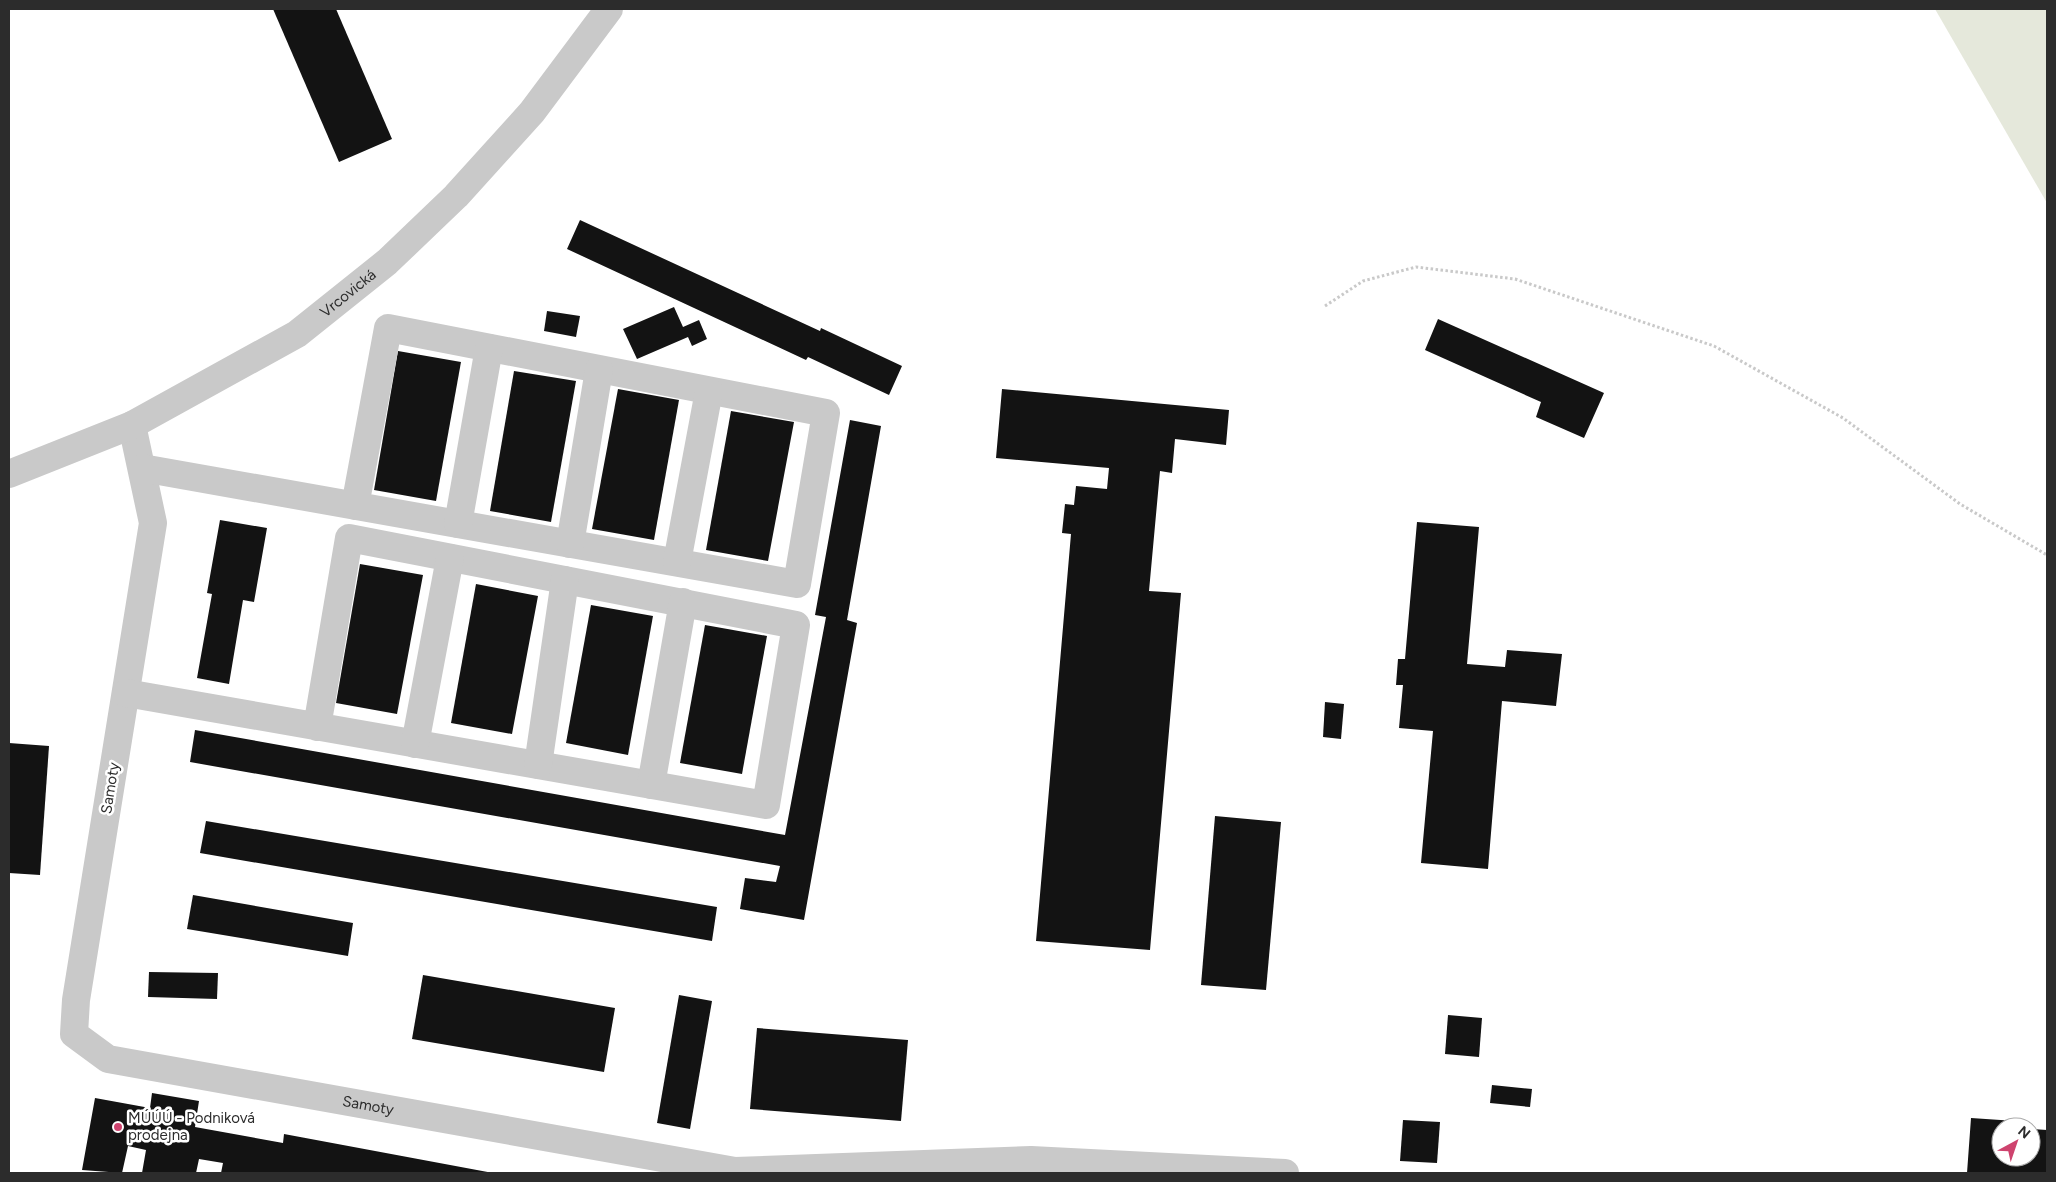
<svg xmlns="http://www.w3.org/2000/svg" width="2056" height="1182" viewBox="0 0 2056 1182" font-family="Figtree,sans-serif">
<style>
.grass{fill:#e5e8db}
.building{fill:#131313}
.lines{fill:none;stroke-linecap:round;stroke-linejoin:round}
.path{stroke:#c9c9c9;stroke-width:3;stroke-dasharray:2.5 2.5;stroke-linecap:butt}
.minor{stroke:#c9c9c9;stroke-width:28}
.poi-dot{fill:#ce436e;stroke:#fff;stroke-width:2}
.labels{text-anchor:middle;stroke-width:5;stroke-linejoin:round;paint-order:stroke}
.street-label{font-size:15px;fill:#2c2c2c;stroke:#fff}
.poi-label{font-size:15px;fill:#2c2c2c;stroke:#fff;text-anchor:start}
</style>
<rect width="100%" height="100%" fill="#fff"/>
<path class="grass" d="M1935,9H2047V203Z"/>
<g class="building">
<path d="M273,9H336L392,139L339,162Z"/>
<path d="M580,220L820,331L821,328L902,366L889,395L808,357L806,360L776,346L567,249Z"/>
<path d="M674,307L683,327L699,320L707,339L692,346L688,337L637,359L623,329Z"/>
<path d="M547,311L580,316L576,337L544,331Z"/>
<path d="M1438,319L1604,393L1584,438L1536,417L1541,402L1425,350Z"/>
<path d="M398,351L461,362L436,501L374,490Z"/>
<path d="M514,371L576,381L551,522L490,511Z"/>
<path d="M618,389L679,400L654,540L592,529Z"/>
<path d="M1002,389L1229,410L1226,445L1175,439L1172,473L1160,471L1149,591L1181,593L1150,950L1036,941L1071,534L1062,533L1065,504L1074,505L1076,486L1107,489L1109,468L996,458Z"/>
<path d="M731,411L794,422L768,561L706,550Z"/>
<path d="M850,420L881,426L847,620L857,623L804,920L740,909L745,878L776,882L780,866L190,762L195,730L785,835L826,617L815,615Z"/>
<path d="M220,520L267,528L254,602L243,600L229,684L197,678L212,594L207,593Z"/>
<path d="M1417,522L1479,527L1467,664L1505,667L1507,650L1562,654L1556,706L1502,701L1488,869L1421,863L1433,731L1399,728L1403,685H1396L1398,659H1405Z"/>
<path d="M360,564L423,575L397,714L336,703Z"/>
<path d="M476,584L538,596L512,734L451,723Z"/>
<path d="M591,605L653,616L628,755L566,743Z"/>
<path d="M705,625L767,636L742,774L680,763Z"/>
<path d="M1325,702L1344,704L1341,739L1323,737Z"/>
<path d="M9,743L49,746L40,875L9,873Z"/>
<path d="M1215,816L1281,822L1266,990L1201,985Z"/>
<path d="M206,821L717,907L712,941L200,853Z"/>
<path d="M193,895L353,923L348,956L187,929Z"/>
<path d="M149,972L218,973L217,999L148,997Z"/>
<path d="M423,975L615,1008L604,1072L412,1039Z"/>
<path d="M679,995L712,1001L690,1129L657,1123Z"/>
<path d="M1448,1015L1482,1018L1479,1057L1445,1054Z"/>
<path d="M757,1028L908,1040L901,1121L750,1109Z"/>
<path d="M1492,1085L1532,1089L1530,1107L1490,1103Z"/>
<path d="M152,1093L199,1101L195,1127L283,1143L284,1134L493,1173H221L223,1163L199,1159L196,1173H142L146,1150L128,1146L122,1173L82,1170L95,1098L150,1108Z"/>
<path d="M1971,1118L2030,1122V1127H2001V1157H2031V1129L2047,1130V1173H1967Z"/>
<path d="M1403,1120L1440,1122L1437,1163L1400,1161Z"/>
</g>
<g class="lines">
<path class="path" d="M1325,306L1363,281L1416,267L1515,279L1714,346L1843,418L1960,504L2047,555"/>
<g class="minor">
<path id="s1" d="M132,425L153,523L76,1000L74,1034L108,1059L735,1171L1031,1160L1285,1173"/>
<path d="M142,468L797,584L826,413L388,328L355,506"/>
<path id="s2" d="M9,474L132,425L297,334L387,262L456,196L532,112L609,9"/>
<path d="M458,524L489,348"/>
<path d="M570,544L599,370"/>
<path d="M677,562L709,391"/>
<path d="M126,693C339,730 553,768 766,805L796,625L349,538L317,727"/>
<path d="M415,744L450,558"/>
<path d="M538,765L565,580"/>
<path d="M651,785L683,602"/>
</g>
</g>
<circle class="poi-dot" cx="118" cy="1127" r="5"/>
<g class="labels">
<g class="street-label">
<text dy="5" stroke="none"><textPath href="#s2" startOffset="386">Vrcovická</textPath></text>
<text transform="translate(110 788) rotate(-81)" y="5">Samoty</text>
<text dy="5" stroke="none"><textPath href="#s1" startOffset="924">Samoty</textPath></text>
</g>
<g class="poi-label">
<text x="128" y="1123">MÚÚÚ - Podniková<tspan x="128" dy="17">prodejna</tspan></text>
</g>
</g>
<rect width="2056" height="1182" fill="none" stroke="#2c2c2c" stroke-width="20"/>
<g transform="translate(2016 1142) rotate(40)"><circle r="24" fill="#ffffff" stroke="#ababab"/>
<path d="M0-4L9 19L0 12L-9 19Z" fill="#ce436e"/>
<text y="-8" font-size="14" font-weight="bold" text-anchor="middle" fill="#2c2c2c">N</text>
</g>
</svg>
